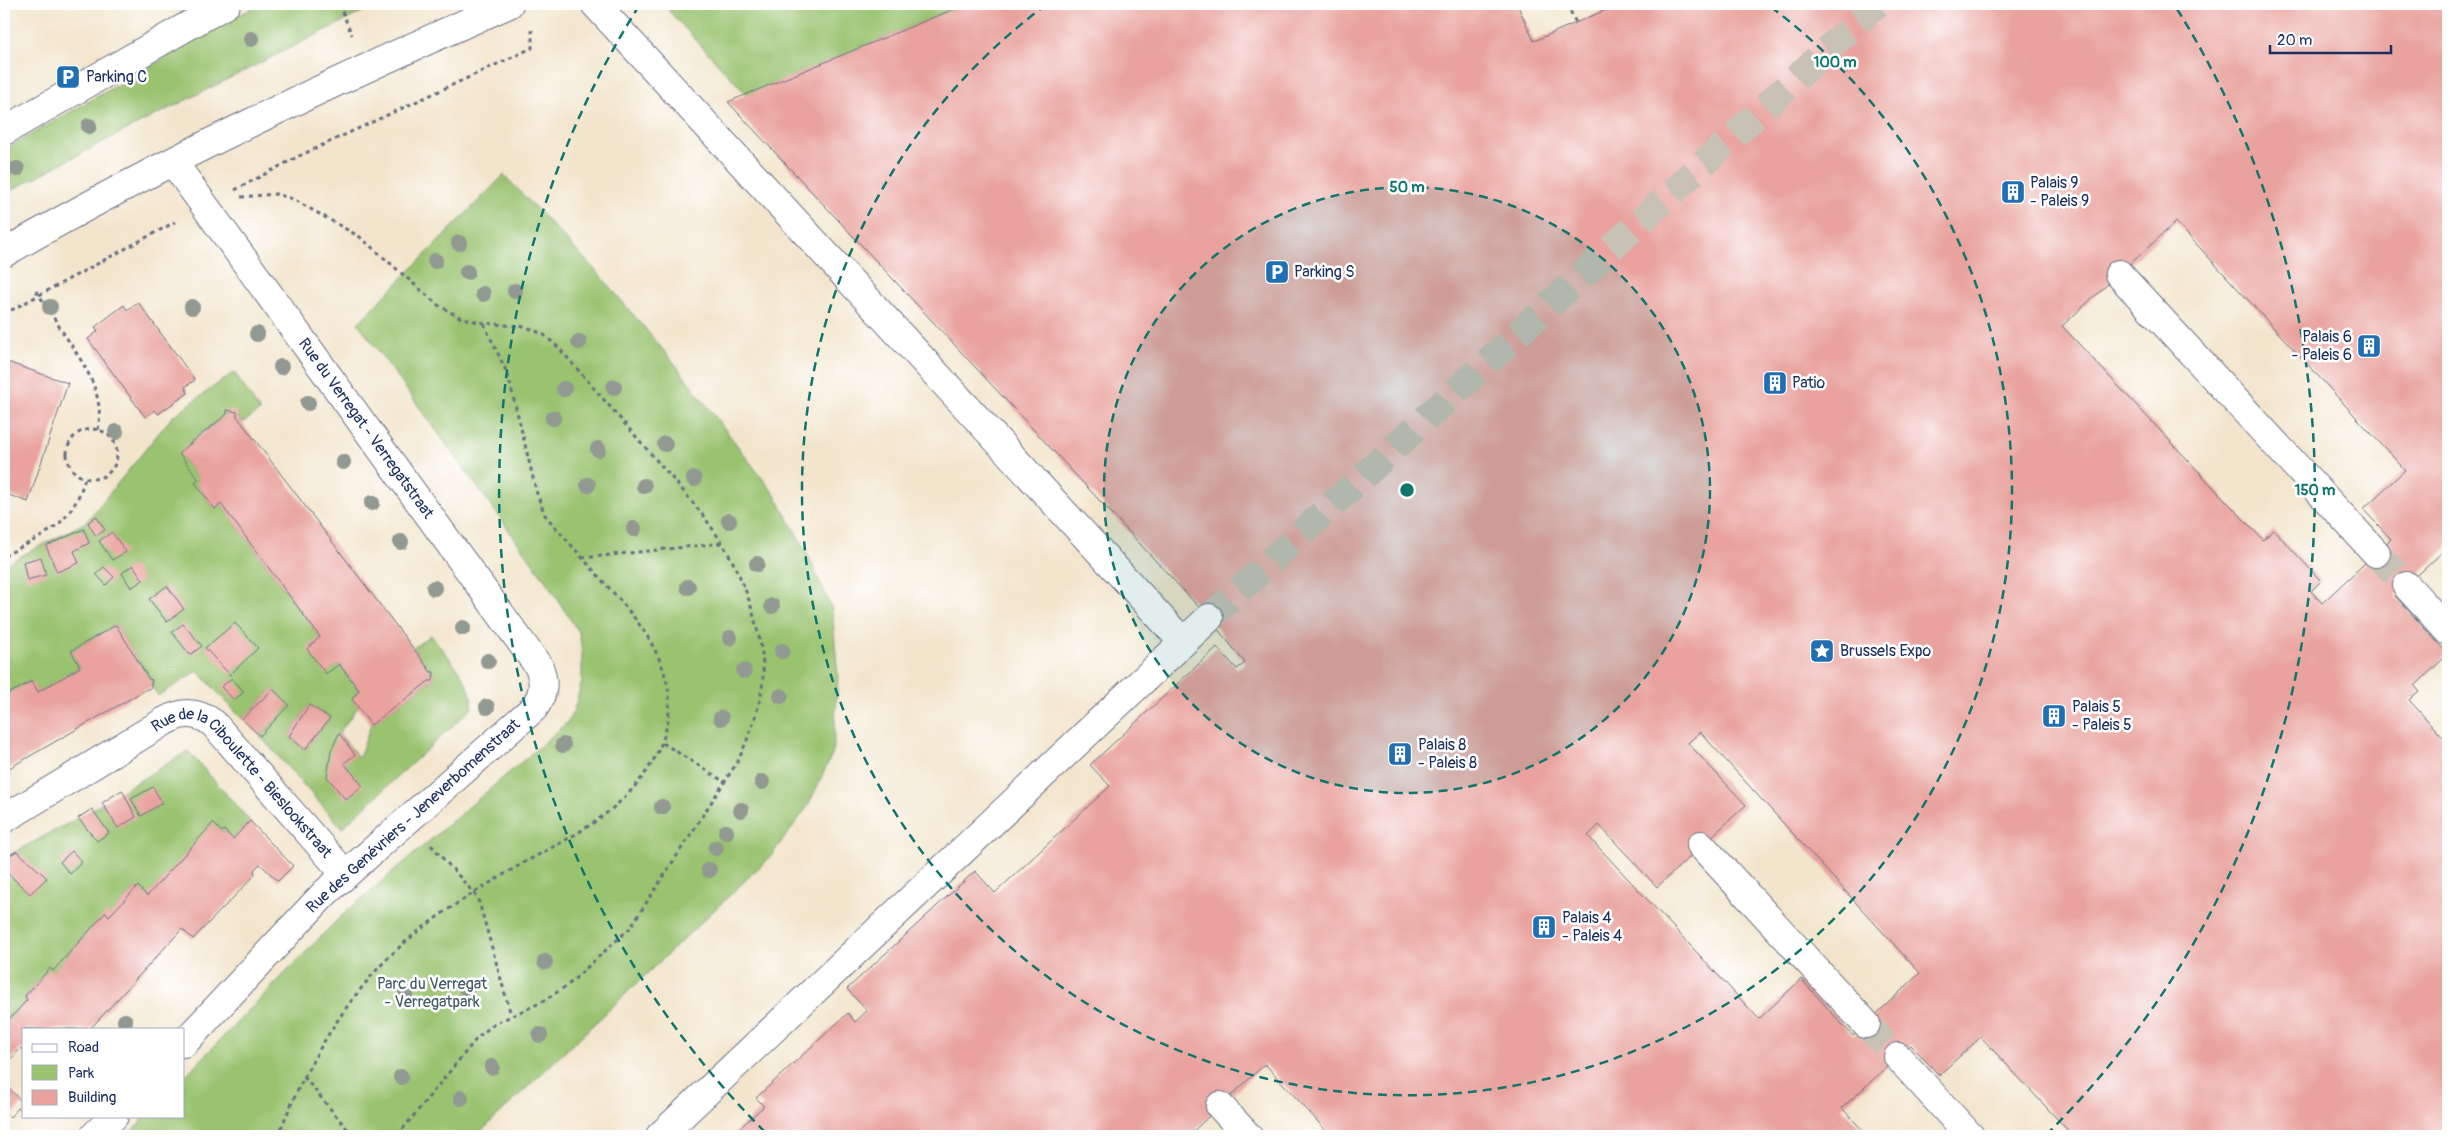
<svg xmlns="http://www.w3.org/2000/svg" width="2452" height="1140" font-family="Pangolin,sans-serif">
  <style>
    .green { fill: #9ac370; stroke: #5a7967; fill-rule: evenodd }
    .building { fill: #e9a29d; fill-rule: evenodd }
    .lines { fill: none; stroke-linecap: round; stroke-linejoin: round }
    .minor-tunnel { stroke: #c8c1b6; stroke-width: 28; stroke-dasharray: 28 14; stroke-linecap: butt }
    .minor-casing { stroke: #676f84; stroke-width: 30 }
    .major-casing { stroke: #676f84; stroke-width: 30 }
    .path { stroke: #676f84; stroke-width: 3; stroke-dasharray: 4 4; stroke-linecap: butt }
    .minor { stroke: #fff; stroke-width: 28 }
    .major { stroke: #fff; stroke-width: 28 }
    .tree { fill: #919992 }
    .ring { fill: none; stroke: #0f766e; stroke-width: 2.5; stroke-dasharray: 9 6 }
    .labels { text-anchor: middle; dominant-baseline: central; stroke-width: 5; stroke-linejoin: round; paint-order: stroke }
    .poi-label { font-size: 16px; fill: #1b2f5e; stroke: #fff; text-anchor: start }
    .street-label { font-size: 16px; fill: #1b2f5e; stroke: #fff }
    .park-label { font-size: 16px; fill: #415b63; stroke: #fff }
    .centre { fill: #0f766e; stroke: #fff; stroke-width: 2.5 }
    .ring-label { font-size: 15px; text-anchor: middle; font-weight: bold; fill: #0f766e; stroke: #fff; stroke-width: 5; stroke-linejoin: round; paint-order: stroke }
  </style>
  <rect width="100%" height="100%" fill="#fff"/>
  <filter id="ink" filterUnits="userSpaceOnUse"><feTurbulence type="fractalNoise" baseFrequency=".02" numOctaves="2"/><feDisplacementMap in="SourceGraphic" scale="10" xChannelSelector="R" yChannelSelector="G"/><feConvolveMatrix kernelMatrix="1 2 1 2 8 2 1 2 1" color-interpolation-filters="sRGB"/></filter>
  <filter id="wash" filterUnits="userSpaceOnUse"><feTurbulence type="fractalNoise" baseFrequency=".0096" numOctaves="4" result="noise"/><feDisplacementMap in="SourceGraphic" scale="20" xChannelSelector="R" yChannelSelector="G"/><feGaussianBlur stdDeviation="1.12" result="paint"/><feColorMatrix in="noise" values="0 0 0 0 0 0 0 0 0 0 0 0 0 0 0 0 0 1.4 0 .05"/><feComposite in="paint" operator="in"/></filter>
  <g filter="url(#wash)">
    <rect width="100%" height="100%" fill="#f3e5cc"/>
    <path class="green" d="M259,4H378L114,136L4,194V150Z
      M682,4H966L747,95L668,10Z
      M504,175L599,274L675,364L775,495L806,551L832,609L838,677L833,752L808,806L771,856L476,1136H127L146,1116H184V1077L339,918L567,723L574,710L582,682V651L579,633L543,577L358,323Z
      M234,372L260,411L242,423L237,416L227,414L191,441L192,443L179,453L199,480L195,483L215,509L221,504L320,637L326,673L339,664L359,690L352,699L358,707L339,733L359,758L371,725L429,681H433L434,672H431L413,648L431,635C446,656 474,681 472,708L342,828L260,736L289,706L273,689L242,719L198,671L158,696L151,685L152,680L149,679L116,625L71,651L80,667L38,692L31,681L4,695V565L86,522L172,417ZM309,705L330,718L305,750L289,736Z
      M188,751L250,821L233,839L224,830L222,832L213,824L147,896L137,887L109,916L106,913L53,971L50,968L25,996L27,1000L4,1025V858L78,818Z"/>
    <g id="blocks">
      <path class="building" d="M966,4H1517L1534,41L1619,4H2448V547L2395,596L2448,654L2415,686L2419,691L2409,700L2448,743V1136H2073L1981,1037L1939,1075L1911,1045L1842,1108L1868,1136H1331L1265,1064L1188,1136H731L764,1106L756,1098L848,1013L855,1022L867,1011L847,989L975,871L995,893L1110,786L1090,765L1217,647L1237,669L1245,663L1209,618L728,102ZM2176,222L2405,470L2363,509L2391,539L2322,603L2311,591L2321,581L2274,530L2263,540L2062,326ZM1700,732L1920,973L1853,1036L1801,979L1759,1019L1588,836L1599,825L1657,887L1746,805L1688,743Z
        M138,302L195,380L185,387L188,393L158,414L155,410L145,417L88,339L98,331L95,327L124,305L127,310Z
        M7,362L68,383L28,502L4,493V373Z
        M227,410L237,412V416L242,423L413,648L431,672H434L433,681H429L371,725L352,699L359,690L339,664L326,674L307,649L320,637L221,504L215,509L195,483L199,480L179,453L227,414Z
        M96,516L105,530L96,536L88,523Z
        M84,529L89,543L74,551L79,563L57,572L46,546Z
        M112,532L126,552L112,560L99,541Z
        M41,557L46,575L27,580L23,562Z
        M133,565L143,580L131,588L122,573Z
        M104,567L114,577L106,585L96,574Z
        M167,586L184,609L167,622L149,599Z
        M235,623L258,648L230,675L205,648Z
        M183,624L202,646L190,655L172,632Z
        M116,625L149,679L152,680L150,689H147L4,771V696L32,681L38,692L69,674L80,667L71,651Z
        M232,678L244,692L234,700L221,687Z
        M273,689L289,705L260,736L242,719Z
        M309,705L330,718L305,750L289,736Z
        M339,733L355,755L344,763L363,786L346,800L327,777L331,751Z
        M153,787L162,803L141,816L131,799Z
        M122,790L136,817L118,828L102,803Z
        M92,809L109,833L97,841L78,818Z
        M250,821L293,866L278,881L260,864L254,870L255,875L193,939L182,929L90,1029H24V1051L21,1048L4,1066V1025L27,1000L25,996L50,968L53,971L106,912L109,916L138,886L147,896L213,823L222,832L224,830L233,839Z
        M17,851L47,878L30,894L4,870V858Z
        M72,851L82,862L70,874L60,862Z
        M4,1083L23,1103L10,1117L4,1113Z"/>
    </g>
  </g>
  <g filter="url(#ink)">
    <use href="#blocks" fill-opacity="0" stroke="#676f84" stroke-width="1"/>
    <g class="lines">
      <path class="minor-tunnel" d="M2376,553L2407,586
        M1209,618L1877,4
        M1866,1024L1898,1057"/>
      <defs>
        <g id="minor">
          <path d="M595,4L1183,642"/>
          <path d="M4,131L226,4"/>
          <path id="s1" d="M173,162L539,667C545,683 544,694 534,708L325,893L184,1043"/>
          <path d="M2119,274L2376,553"/>
          <path d="M2407,586L2448,631"/>
          <path id="s2" d="M4,819L165,721C182,712 196,711 213,723L345,874"/>
          <path d="M1701,845L1866,1024"/>
          <path d="M1898,1057L1970,1136"/>
          <path d="M1220,1106L1248,1136"/>
          <path d="M94,1136L114,1116"/>
          <path d="M660,1136L1209,618"/>
        </g>
        <path id="major" d="M4,253C166,159 337,80 509,4"/>
      </defs>
      <use href="#minor" class="minor-casing"/>
      <use href="#major" class="major-casing"/>
      <path class="path" d="M339,4L352,35
        M1567,4L1576,23
        M235,190L299,156L532,48V30
        M241,197L276,194L293,199L360,237L438,305L461,318L484,323L526,327L543,334L558,347C587,380 616,414 645,447C697,507 739,549 757,629C761,644 764,662 763,678C761,707 750,734 738,761L630,928L568,985L542,1002L494,1024L477,1038L397,1136
        M36,291C47,306 56,322 66,337C85,366 105,394 98,430
        M4,314L175,222
        M67 454a25 25 0 1 1 50 0a25 25 0 1 1-50 0Z
        M4,556C45,534 72,526 85,478
        M582,558L723,543
        M663,743L723,781
        M431,845L474,893L479,902L511,1015
        M304,1077L353,1136
        M278,1136C303,1072 337,1012 384,962C421,924 468,896 513,869C542,852 573,838 600,818C642,788 679,737 667,683C657,640 629,610 600,578C582,557 563,536 545,515L537,494L508,375L484,324"/>
      <use href="#minor" class="minor"/>
      <use href="#major" class="major"/>
    </g>
    <g class="tree">
      <circle cx="251" cy="39" r="8"/>
      <circle cx="89" cy="126" r="8"/>
      <circle cx="17" cy="169" r="8"/>
      <circle cx="459" cy="243" r="8"/>
      <circle cx="435" cy="261" r="8"/>
      <circle cx="467" cy="272" r="8"/>
      <circle cx="515" cy="291" r="8"/>
      <circle cx="483" cy="294" r="8"/>
      <circle cx="50" cy="307" r="8"/>
      <circle cx="192" cy="307" r="8"/>
      <circle cx="257" cy="334" r="8"/>
      <circle cx="579" cy="342" r="8"/>
      <circle cx="281" cy="367" r="8"/>
      <circle cx="614" cy="387" r="8"/>
      <circle cx="564" cy="389" r="8"/>
      <circle cx="308" cy="403" r="8"/>
      <circle cx="553" cy="418" r="8"/>
      <circle cx="116" cy="432" r="8"/>
      <circle cx="665" cy="444" r="8"/>
      <circle cx="598" cy="449" r="8"/>
      <circle cx="343" cy="462" r="8"/>
      <circle cx="694" cy="479" r="8"/>
      <circle cx="588" cy="485" r="8"/>
      <circle cx="644" cy="486" r="8"/>
      <circle cx="372" cy="503" r="8"/>
      <circle cx="729" cy="521" r="8"/>
      <circle cx="634" cy="529" r="8"/>
      <circle cx="401" cy="542" r="8"/>
      <circle cx="757" cy="564" r="8"/>
      <circle cx="688" cy="587" r="8"/>
      <circle cx="434" cy="588" r="8"/>
      <circle cx="772" cy="606" r="8"/>
      <circle cx="463" cy="628" r="8"/>
      <circle cx="730" cy="638" r="8"/>
      <circle cx="782" cy="651" r="8"/>
      <circle cx="488" cy="661" r="8"/>
      <circle cx="744" cy="671" r="8"/>
      <circle cx="781" cy="696" r="8"/>
      <circle cx="487" cy="707" r="8"/>
      <circle cx="721" cy="718" r="8"/>
      <circle cx="563" cy="745" r="8"/>
      <circle cx="762" cy="782" r="8"/>
      <circle cx="662" cy="807" r="8"/>
      <circle cx="741" cy="810" r="8"/>
      <circle cx="726" cy="832" r="8"/>
      <circle cx="716" cy="848" r="8"/>
      <circle cx="709" cy="870" r="8"/>
      <circle cx="545" cy="962" r="8"/>
      <circle cx="466" cy="989" r="8"/>
      <circle cx="406" cy="993" r="8"/>
      <circle cx="125" cy="1021" r="8"/>
      <circle cx="540" cy="1035" r="8"/>
      <circle cx="492" cy="1067" r="8"/>
      <circle cx="401" cy="1077" r="8"/>
      <circle cx="461" cy="1098" r="8"/>
    </g>
  </g>
  <circle cx="1407" cy="490" r="303" fill="#0f766e" fill-opacity=".12"/>
  <g class="ring">
    <circle cx="1407" cy="490" r="303"/>
    <path d="M1771 7A605 605 0 1 1 1043 7"/>
    <path d="M765 1132A908 908 0 0 1 637 9M2177 9A908 908 0 0 1 2049 1132"/>
  </g>
  <defs>
    <symbol id="parking-square" viewBox="-11 -11 22 22"><rect x="-9" y="-9" width="18" height="18" rx="4" fill="#1f6fb2" stroke="#fff"/><path d="M-3.5-5.5H1a3.5 3.5 0 0 1 0 7H-1V5.5H-3.5ZM-1-3.4V-.6H.8a1.4 1.4 0 0 0 0-2.8Z" fill="#fff"/></symbol>
    <symbol id="building-square" viewBox="-11 -11 22 22"><rect x="-9" y="-9" width="18" height="18" rx="4" fill="#1f6fb2" stroke="#fff"/><path d="M-4-6H4V6H1V3H-1V6H-4ZM-2.5-4.3h1.7v1.8h-1.7ZM.8-4.3h1.7v1.8H.8ZM-2.5-1h1.7V.8h-1.7ZM.8-1h1.7V.8H.8Z" fill="#fff"/></symbol>
    <symbol id="sight-square" viewBox="-11 -11 22 22"><rect x="-9" y="-9" width="18" height="18" rx="4" fill="#1f6fb2" stroke="#fff"/><path d="M0-6L1.8-2.2L6-1.7L2.9 1.2L3.7 5.4L0 3.3L-3.7 5.4L-2.9 1.2L-6-1.7L-1.8-2.2Z" fill="#fff"/></symbol>
  </defs>
  <g fill-rule="evenodd">
    <use href="#parking-square" x="54" y="63" width="28" height="28"/>
    <use href="#building-square" x="1999" y="178" width="28" height="28"/>
    <use href="#parking-square" x="1263" y="258" width="28" height="28"/>
    <use href="#building-square" x="2355" y="332" width="28" height="28"/>
    <use href="#building-square" x="1761" y="369" width="28" height="28"/>
    <use href="#sight-square" x="1808" y="637" width="28" height="28"/>
    <use href="#building-square" x="2040" y="702" width="28" height="28"/>
    <use href="#building-square" x="1386" y="740" width="28" height="28"/>
    <use href="#building-square" x="1530" y="913" width="28" height="28"/>
  </g>
  <g class="labels">
    <g class="poi-label">
      <text x="86" y="77">Parking C</text>
      <text x="2030" y="183">Palais 9<tspan x="2030" dy="18">- Paleis 9</tspan></text>
      <text x="1294" y="272">Parking S</text>
      <text x="2352" y="337" text-anchor="end">Palais 6<tspan x="2352" dy="18">- Paleis 6</tspan></text>
      <text x="1792" y="383">Patio</text>
      <text x="1840" y="651">Brussels Expo</text>
      <text x="2072" y="707">Palais 5<tspan x="2072" dy="18">- Paleis 5</tspan></text>
      <text x="1418" y="745">Palais 8<tspan x="1418" dy="18">- Paleis 8</tspan></text>
      <text x="1562" y="918">Palais 4<tspan x="1562" dy="18">- Paleis 4</tspan></text>
    </g>
    <g class="street-label">
      <text stroke="none"><textPath href="#s1" startOffset="329">Rue du Verregat - Verregatstraat</textPath></text>
      <text stroke="none"><textPath href="#s2" startOffset="295">Rue de la Ciboulette - Bieslookstraat</textPath></text>
      <text transform="translate(413 816) rotate(-42)">Rue des Genévriers - Jeneverbomenstraat</text>
    </g>
    <g class="park-label">
      <text x="432" y="984">Parc du Verregat<tspan x="432" dy="18">- Verregatpark</tspan></text>
    </g>
  </g>
  <circle cx="1407" cy="490" r="8" class="centre"/>
  <g class="ring-label">
    <text x="1835" y="67">100 m</text>
    <text x="1407" y="192">50 m</text>
    <text x="2315" y="495">150 m</text>
  </g>
  <rect width="2452" height="1140" fill="none" stroke="#fff" stroke-width="20"/>
  <rect x="22" y="1028" width="162" height="90" fill="#ffffff" stroke="#a4acbf"/>
  <rect x="32" y="1044" width="25" height="8" fill="#ffffff" stroke="#a4acbf"/>
  <text x="68" y="1052" font-size="15" fill="#1b2f5e">Road</text>
  <rect x="32" y="1065" width="25" height="15" fill="#9ac370" stroke="#a4acbf"/>
  <text x="68" y="1078" font-size="15" fill="#1b2f5e">Park</text>
  <rect x="32" y="1090" width="25" height="15" fill="#e9a29d" stroke="#a4acbf"/>
  <text x="68" y="1102" font-size="15" fill="#1b2f5e">Building</text>
  <path d="M2270 45v8h121v-8" fill="none" stroke="#1b2f5e" stroke-width="2.5"/>
  <text x="2277" y="45" font-size="15" fill="#1b2f5e" stroke="#ffffff" stroke-width="4" paint-order="stroke">20 m</text>
</svg>
